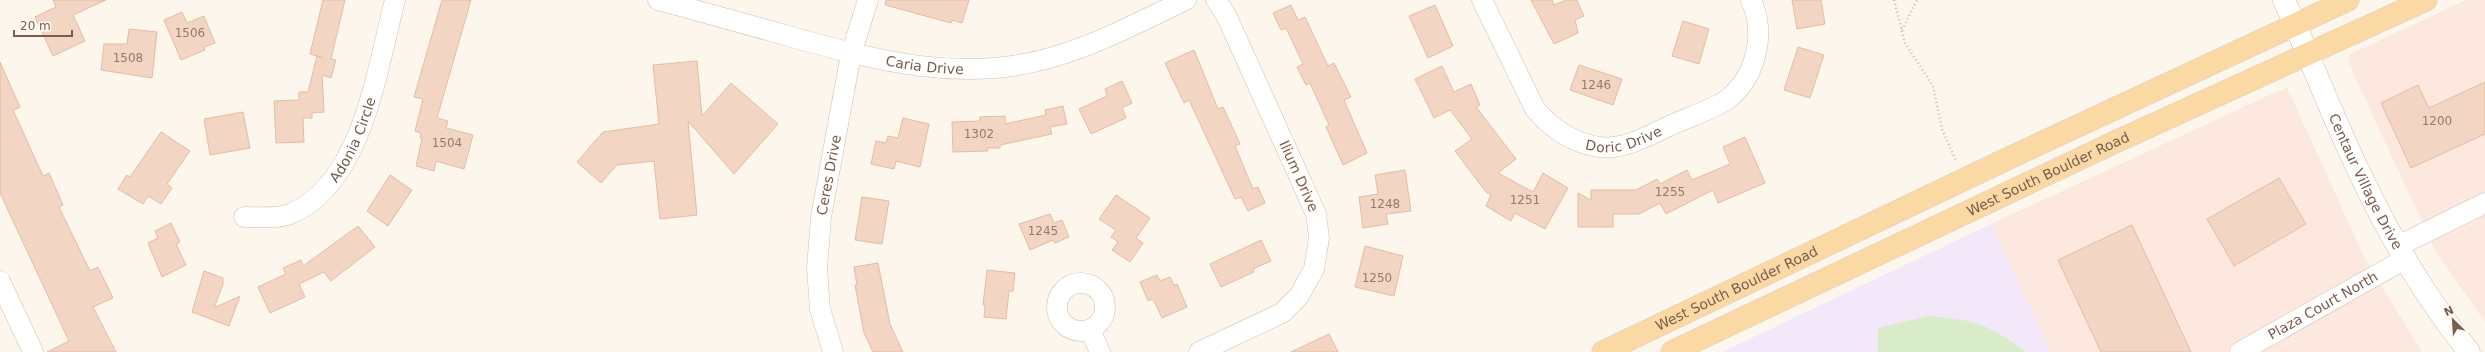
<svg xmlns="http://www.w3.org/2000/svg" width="2485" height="352" font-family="'DejaVu Sans',sans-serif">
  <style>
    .commercial { fill: #fde8e0 }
    .education { fill: #f3e8fa }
    .green { fill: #d8ecc9 }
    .building { fill: #f3d5c3; stroke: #e6bba3 }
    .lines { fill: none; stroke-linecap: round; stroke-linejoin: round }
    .minor-casing { stroke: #d1beb0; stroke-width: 21 }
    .tertiary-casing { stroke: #d1beb0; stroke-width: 23 }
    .primary-casing { stroke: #dad1cd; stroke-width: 23 }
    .path { stroke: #d9b8a5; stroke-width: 2.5; stroke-dasharray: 1 3; stroke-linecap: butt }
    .minor { stroke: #fff; stroke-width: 20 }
    .tertiary { stroke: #fff; stroke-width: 22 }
    .primary { stroke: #fbd9a5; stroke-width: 22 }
    .labels { text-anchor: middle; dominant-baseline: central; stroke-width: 3; stroke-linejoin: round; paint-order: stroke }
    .number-label { font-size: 12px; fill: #987a6a }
    .street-label { font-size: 14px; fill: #7a5c4d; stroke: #fffaf3 }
  </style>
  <rect width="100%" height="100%" fill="#fdf6ec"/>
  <path class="commercial" d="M2466,0H2485V322L2436,252L2348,62L2350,54Z
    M2287,87L2365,259L2422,352H2051L1991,224Z"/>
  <path class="education" d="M1991,224L2051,352H1722Z"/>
  <path class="green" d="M1929,316C1976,320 1987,324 2026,352H1878V328Z"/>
  <path class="building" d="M53,0H106L73,15L85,41L53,56L35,17L56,7Z
    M323,0H345L331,59L336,60L331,78L322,75L324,112L312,113V118H303L304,142L276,143L274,101L299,100V92H308L317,56L323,58L310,54Z
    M442,0H471L437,118L448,121L446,128L473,135L464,169L436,161L434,171L416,166L422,139L420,138L421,133L415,131L423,99L414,97Z
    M886,0H969L962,23L952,20L951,23L885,5Z
    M1531,0H1552L1554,5L1567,0H1577L1584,16L1575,20L1578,33L1554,44Z
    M1792,0H1821L1825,24L1797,29Z
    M1291,5L1298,20L1305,17L1328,66L1334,63L1351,97L1344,100L1367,153L1343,165L1326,127L1329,125L1310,83L1306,85L1297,67L1303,64L1286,28L1281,30L1273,13Z
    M1435,5L1453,46L1428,58L1409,16Z
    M182,12L187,23L204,16L215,43L204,47L205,50L181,60L164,20Z
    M1683,21L1709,29L1699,64L1672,56Z
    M129,29L157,32L152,78L101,70L104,44H127Z
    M1798,47L1824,55L1810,98L1784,90Z
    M1194,50L1218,109L1223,107L1240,144L1235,146L1253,189L1258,187L1265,203L1248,211L1241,197L1235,199L1189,100L1184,103L1165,63Z
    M697,61L702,116L731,83L778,124L734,174L688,121L697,215L660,219L654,161L617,165L601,183L577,162L603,132L659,124L653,65Z
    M0,62L20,107L13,110L43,176L49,173L63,205L59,207L90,271L98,267L113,298L93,307L116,352H47L69,341L0,193Z
    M1579,65L1622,79L1613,105L1570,90Z
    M1442,66L1454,92L1471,84L1480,105L1476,107L1516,159L1498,173L1533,192L1543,173L1568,188L1545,229L1515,213L1511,221L1486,206L1491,195L1486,192L1455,151L1472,139L1450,110L1434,118L1415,79Z
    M1122,81L1132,103L1122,108L1126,118L1091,134L1079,109L1107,96L1105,89Z
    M2485,82V134L2411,168L2381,103L2418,85L2429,108Z
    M1063,106L1067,124L1050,127L1052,134L1000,145V148H987L988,151L953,152L952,122L980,121V117L1005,116V124L1046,115L1045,110Z
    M243,112L250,148L210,155L204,119Z
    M903,118L929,124L920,167L896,161L894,169L871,164L876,141L886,143L888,136L898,138Z
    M161,132L190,151L167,184L172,188L161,204L148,196L143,204L118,189L127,175L130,177Z
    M1745,137L1765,183L1718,203L1713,190L1666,214L1660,203L1639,214H1613V227H1578V193L1591,200V190H1636L1657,179L1660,184L1687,170L1692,180L1730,164L1723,147Z
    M1405,170L1411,211L1386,214L1388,224L1363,228L1359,197L1378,194L1375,175Z
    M390,175L412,190L388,226L367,211Z
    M2279,178L2306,224L2234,266L2207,219Z
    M1116,195L1150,218L1136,238L1143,243L1130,262L1112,250L1118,242L1111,237L1116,230L1099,219Z
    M862,197L889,201L882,244L855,240Z
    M1050,214L1054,223L1062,220L1069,237L1055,243L1053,240L1030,250L1019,224Z
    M171,223L180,242L176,244L186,265L162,277L148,243L158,238L155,231Z
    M2132,225L2191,352H2101L2058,260Z
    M358,226L375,247L331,281L324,272L299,284L305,297L270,313L258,287L286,274L283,268L301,260L303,266Z
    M1261,240L1271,261L1253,269L1254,272L1221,287L1210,264Z
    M1365,246L1403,256L1394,296L1355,287Z
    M878,263L890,324L903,352H873L864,333L855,285H857L854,267Z
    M987,270L1015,273L1013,291H1009L1006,319L984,317L985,305H983Z
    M204,271L223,278V284L214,308L240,296L229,326L192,312Z
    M1157,275L1160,281L1170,277L1174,285L1177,284L1187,307L1162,318L1153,299L1148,301L1140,282Z
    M1329,334L1338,352H1291Z"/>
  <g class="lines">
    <defs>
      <g id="minor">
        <path id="s1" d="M658,0C703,12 748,25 792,37C878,61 964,84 1053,57C1099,44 1143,20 1186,0"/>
        <path id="s2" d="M1482,0L1535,109C1552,129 1572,143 1599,147C1623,150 1646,137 1667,127C1683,119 1715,109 1728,99C1757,75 1766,33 1751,0"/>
        <path id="s3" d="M244,217C258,217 278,219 290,214C363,184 377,68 395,0"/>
        <path d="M2398,246L2485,203"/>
        <path d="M0,281L33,352"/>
        <circle cx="1081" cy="307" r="24"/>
        <path d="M1090,330L1100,352"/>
        <path id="s4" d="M833,352L820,309L817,268L821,217L851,54L868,0"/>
        <path d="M1199,352L1282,313L1299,296L1314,269L1319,238L1316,214L1226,15L1216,0"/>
        <path id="s5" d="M2240,352L2405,259"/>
      </g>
      <g id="tertiary">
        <path id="s6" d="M2284,0C2311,59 2334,121 2363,180C2392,241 2427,299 2469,352"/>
      </g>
      <g id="primary">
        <path id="s7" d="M1603,352L2009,158L2348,0"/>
        <path id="s8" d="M1672,352L2113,143L2426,0"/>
      </g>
    </defs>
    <use href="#minor" class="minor-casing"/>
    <use href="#tertiary" class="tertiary-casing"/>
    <use href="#primary" class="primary-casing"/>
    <path class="path" d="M1894,0L1905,43L1933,86L1942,129L1956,161
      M1902,30L1917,0"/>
    <use href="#minor" class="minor"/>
    <use href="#tertiary" class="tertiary"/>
    <use href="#primary" class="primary"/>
  </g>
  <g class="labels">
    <g class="number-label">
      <text x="190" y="33">1506</text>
      <text x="128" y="58">1508</text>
      <text x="1596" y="85">1246</text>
      <text x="2437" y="121">1200</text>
      <text x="979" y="134">1302</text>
      <text x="447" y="143">1504</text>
      <text x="1670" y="192">1255</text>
      <text x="1525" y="200">1251</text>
      <text x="1385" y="204">1248</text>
      <text x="1043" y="231">1245</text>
      <text x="1377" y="278">1250</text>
    </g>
    <g class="street-label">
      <text stroke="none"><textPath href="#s1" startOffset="275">Caria Drive</textPath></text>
      <text stroke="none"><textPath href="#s2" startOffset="223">Doric Drive</textPath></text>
      <text stroke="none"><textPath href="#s3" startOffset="147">Adonia Circle</textPath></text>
      <text stroke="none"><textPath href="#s8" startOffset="416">West South Boulder Road</textPath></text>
      <text stroke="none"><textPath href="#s4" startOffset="180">Ceres Drive</textPath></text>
      <text transform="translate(1299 176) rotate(66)">Ilium Drive</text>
      <text stroke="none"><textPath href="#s6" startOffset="199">Centaur Village Drive</textPath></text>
      <text stroke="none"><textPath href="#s7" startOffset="148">West South Boulder Road</textPath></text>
      <text stroke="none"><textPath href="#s5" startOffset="95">Plaza Court North</textPath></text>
    </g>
  </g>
  <g transform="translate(2453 320) rotate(335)" stroke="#fffaf3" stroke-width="3" paint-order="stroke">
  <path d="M0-3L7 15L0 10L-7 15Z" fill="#7a5c4d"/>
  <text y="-6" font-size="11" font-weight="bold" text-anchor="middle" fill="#7a5c4d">N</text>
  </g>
  <path d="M14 30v6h58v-6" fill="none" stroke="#7a5c4d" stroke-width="2"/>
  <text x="20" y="30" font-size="12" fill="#7a5c4d" stroke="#fffaf3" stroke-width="3" paint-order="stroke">20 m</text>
</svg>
